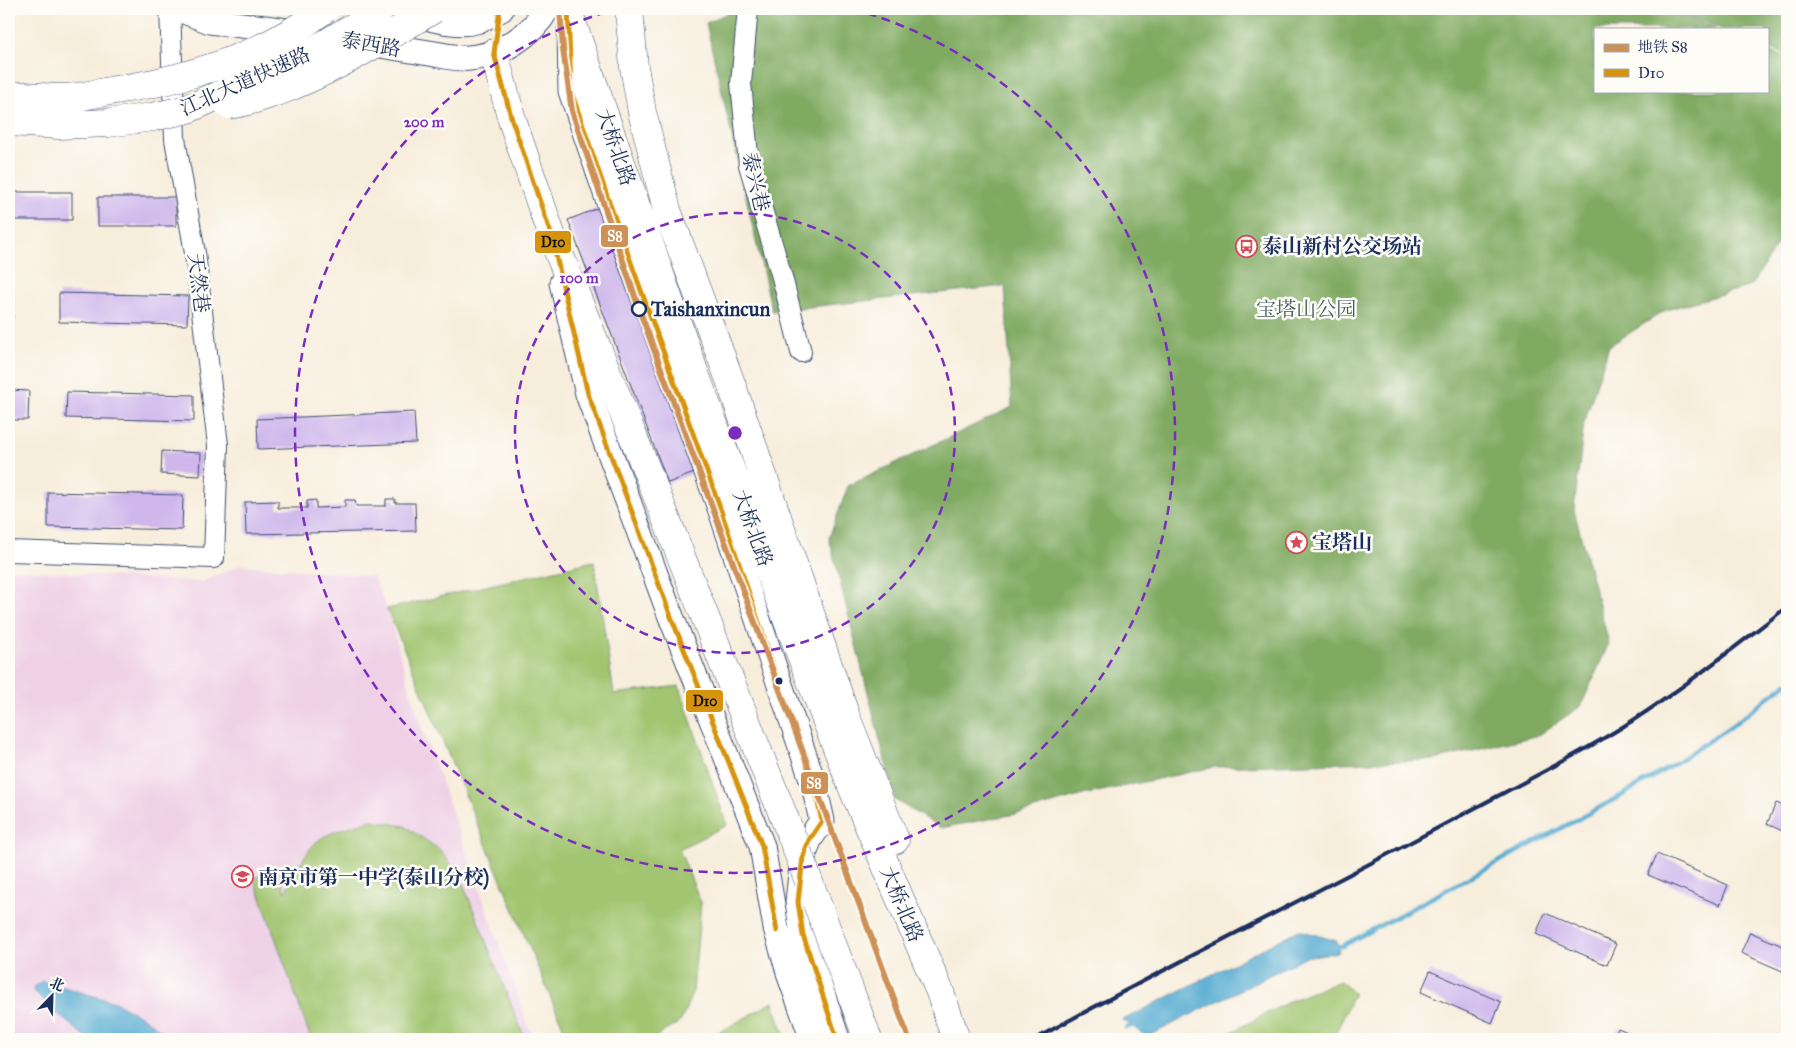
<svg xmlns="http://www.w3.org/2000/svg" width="1796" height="1048" font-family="'IM FELL Great Primer','Noto Serif SC',serif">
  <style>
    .built { fill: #efd0e6 }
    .green { fill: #a1c56f; stroke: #5e7a66 }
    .forest { fill: #80aa62; stroke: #4e6c60 }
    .water { fill: #55abd1; stroke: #386d98 }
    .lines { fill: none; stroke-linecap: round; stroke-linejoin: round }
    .stream { stroke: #55abd1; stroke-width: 4.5 }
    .building { fill: #cfb7ec }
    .minor-casing { stroke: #3c4c71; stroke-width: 22 }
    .major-casing { stroke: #3c4c71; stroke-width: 27 }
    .highway-casing { stroke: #3c4c71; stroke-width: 29 }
    .minor { stroke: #fff; stroke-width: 20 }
    .major { stroke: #fff; stroke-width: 25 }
    .highway { stroke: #fff; stroke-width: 28 }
    .rail { stroke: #1b2f5e; stroke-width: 4 }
    .highway-bridge-casing { stroke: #3c4c71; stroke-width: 29; stroke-linecap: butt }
    .highway-bridge { stroke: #fff; stroke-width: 28 }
    .bus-1-casing { stroke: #fdfcf7; stroke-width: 9 }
    .bus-1 { stroke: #d6940e; stroke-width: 5 }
    .metro-1-casing { stroke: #fdfcf7; stroke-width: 10 }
    .metro-1 { stroke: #cd9055; stroke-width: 6 }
    .ring { fill: none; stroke: #7b2cbf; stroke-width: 2.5; stroke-dasharray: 9 6 }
    .stop-dot { fill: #fdfcf7; stroke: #1b2f5e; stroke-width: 2.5 }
    .bus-dot { fill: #1b2f5e; stroke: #fdfcf7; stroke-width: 2 }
    .labels { text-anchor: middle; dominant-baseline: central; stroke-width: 5; stroke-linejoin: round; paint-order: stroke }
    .street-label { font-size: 20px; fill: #1b2f5e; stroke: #fdfcf7 }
    .poi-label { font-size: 20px; font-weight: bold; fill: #1b2f5e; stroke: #fdfcf7; text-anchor: start }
    .stop-label { font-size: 20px; font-weight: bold; fill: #1b2f5e; stroke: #fdfcf7; text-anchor: start }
    .park-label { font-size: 20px; fill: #435c63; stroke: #fdfcf7 }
    .centre { fill: #7b2cbf; stroke: #fdfcf7; stroke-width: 2.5 }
    .ring-label { font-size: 15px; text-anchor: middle; font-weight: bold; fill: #7b2cbf; stroke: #fdfcf7; stroke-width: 5; stroke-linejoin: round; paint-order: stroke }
    .line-badge { stroke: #fdfcf7; stroke-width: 2 }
    .badge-label { font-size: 14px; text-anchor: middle; font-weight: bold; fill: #fff }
    .pale-badge-label { font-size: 14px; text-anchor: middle; font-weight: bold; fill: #111 }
  </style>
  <rect width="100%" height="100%" fill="#fdfcf7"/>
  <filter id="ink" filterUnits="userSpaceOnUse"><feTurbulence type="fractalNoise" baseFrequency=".02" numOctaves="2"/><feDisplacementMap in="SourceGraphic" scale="10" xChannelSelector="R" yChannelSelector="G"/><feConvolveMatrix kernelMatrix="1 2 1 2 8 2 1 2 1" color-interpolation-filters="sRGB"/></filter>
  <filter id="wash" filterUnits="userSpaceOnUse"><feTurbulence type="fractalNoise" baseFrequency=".0096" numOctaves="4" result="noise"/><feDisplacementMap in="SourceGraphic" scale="20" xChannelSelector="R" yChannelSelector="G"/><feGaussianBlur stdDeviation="1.12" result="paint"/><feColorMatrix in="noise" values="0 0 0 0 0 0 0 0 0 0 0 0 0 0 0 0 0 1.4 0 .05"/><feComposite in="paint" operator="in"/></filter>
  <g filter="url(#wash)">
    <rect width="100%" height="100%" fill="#f7eddb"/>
    <path class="built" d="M240,565L373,576L387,609L417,714L533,1039H9V569L202,582Z"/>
    <path class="green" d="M594,561L614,694L679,686L727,825L679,849L701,903L693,991L681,1021L652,1039H568L387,609Z
      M372,820L405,826L440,850L460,876L525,1039H311L254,878L278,870L285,892C293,877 306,849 320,839C334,830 355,825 372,820Z
      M1340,981L1354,993L1333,1039H1218L1292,1000Z
      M773,1002L786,1039H707Z"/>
    <path class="forest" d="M736,9H1667L1716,29H1595V91H1767V50L1787,58V229L1751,286L1666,310L1609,346L1584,423L1574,510L1609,643L1581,706L1539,735L1435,760L1214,767L1083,795L1021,813L941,828L895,800L829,538L848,486L1012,407L1005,286L772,311L706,23Z
      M1670,9H1787V55L1767,47V29H1721Z"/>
    <path class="water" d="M1299,930L1337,941L1339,952L1305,957L1147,1037L1123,1020Z
      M42,981L115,1002L144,1018L172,1039H88L54,1011L32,989Z"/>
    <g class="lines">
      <path class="stream" d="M1332,946H1342L1619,797L1668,768L1734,724L1787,683
        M1126,1028L1136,1024"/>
    </g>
    <g id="blocks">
      <path class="building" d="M9,192H72V220H9Z
        M98,197H176V226H98Z
        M611,203L712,466L668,483L568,220Z
        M9,292H14L13,319H9Z
        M59,293L188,296L187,325L59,322Z
        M9,390L29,391L28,420H9Z
        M67,392L194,395V421L66,418Z
        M414,412L416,443L258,449L257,419Z
        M162,451L201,453L200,476L161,474Z
        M9,491H12V514H9Z
        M48,492L183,495L182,530L48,527Z
        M386,499H395V503H415L416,531L246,534L245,502L278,501V508H307V501L316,500V508L345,507V500H355L356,506H386Z
        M1776,803L1787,807V833L1767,824Z
        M1657,854L1728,885L1720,905L1648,875Z
        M1545,913L1616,944L1607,965L1536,934Z
        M1750,932L1787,948V973L1741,953Z
        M1430,971L1501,1002L1492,1023L1421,992Z
        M1618,1028L1644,1039H1614Z"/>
    </g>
  </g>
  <g filter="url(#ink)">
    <use href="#blocks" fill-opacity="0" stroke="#3c4c71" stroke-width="1"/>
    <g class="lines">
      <defs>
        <path id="minor" d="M748,9L741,83L749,165L782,277L801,352
          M9,551L214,558L218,445L195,253L175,139L170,9"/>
        <path id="major" d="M179,9L210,21L303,33
          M409,13C428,17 457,27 476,21C484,19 493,13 501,9
          M570,25L571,91L609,202L720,508L814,785L822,821L809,840L803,857L798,902L803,935L837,1039
          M362,42C386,46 411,50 435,54C446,56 458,59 469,58C500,56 532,35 547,9
          M562,283L588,394L670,614L762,846L776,928L791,979L813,1039"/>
        <path id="highway" d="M629,9L634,67L642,112L667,210L731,383L846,717L895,840
          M394,10L396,9
          M569,14L695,374L787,619L853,789L940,992L956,1039
          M494,53L512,120L551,234L658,498"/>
      </defs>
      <use href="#minor" class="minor-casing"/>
      <use href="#major" class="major-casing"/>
      <use href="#highway" class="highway-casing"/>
      <use href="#minor" class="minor"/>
      <use href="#major" class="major"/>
      <use href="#highway" class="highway"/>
      <path class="rail" d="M1035,1039C1175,962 1319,892 1460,816C1518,785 1577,756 1632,721C1686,686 1736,646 1787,607"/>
      <defs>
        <path id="highway-bridge" d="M9,95C28,96 47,98 66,98C82,97 99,93 115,90C190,79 264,56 325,9
          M229,105C246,103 261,97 277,92C334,71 383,39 434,9
          M9,122L59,125L108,123L153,117L188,109L298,60L370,17L380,9
          M658,498L797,850L868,1039"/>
      </defs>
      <use href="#highway-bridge" class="highway-bridge-casing"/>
      <use href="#highway-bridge" class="highway-bridge"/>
      <defs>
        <path id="bus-1" d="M500,9L494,53L512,120L551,234L588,394L670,614L762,846L777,931
          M568,9L571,91L609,202L720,508L814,785L822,821L809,840L803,857L798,902L803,935L837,1039"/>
      </defs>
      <use href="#bus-1" class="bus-1-casing"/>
      <use href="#bus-1" class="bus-1"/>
      <defs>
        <path id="metro-1" d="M560,9L563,49L572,111L642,317L909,1039"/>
      </defs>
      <use href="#metro-1" class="metro-1-casing"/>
      <use href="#metro-1" class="metro-1"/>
    </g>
  </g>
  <g class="ring">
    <circle cx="735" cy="433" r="220"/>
    <path d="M853 9A440 440 0 1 1 617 9"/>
  </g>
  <defs>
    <symbol id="bus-ring" viewBox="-11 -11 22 22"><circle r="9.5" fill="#fdfcf7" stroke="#d1495b" stroke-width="1.5"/><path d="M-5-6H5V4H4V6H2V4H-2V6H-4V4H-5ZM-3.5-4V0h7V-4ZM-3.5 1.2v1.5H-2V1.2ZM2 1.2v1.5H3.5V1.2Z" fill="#d1495b"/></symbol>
    <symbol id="sight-ring" viewBox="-11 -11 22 22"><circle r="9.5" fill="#fdfcf7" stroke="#d1495b" stroke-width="1.5"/><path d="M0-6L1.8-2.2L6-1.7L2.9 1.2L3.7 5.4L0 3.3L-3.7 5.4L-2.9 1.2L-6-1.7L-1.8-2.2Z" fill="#d1495b"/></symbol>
    <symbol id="school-ring" viewBox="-11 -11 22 22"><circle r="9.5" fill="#fdfcf7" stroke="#d1495b" stroke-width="1.5"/><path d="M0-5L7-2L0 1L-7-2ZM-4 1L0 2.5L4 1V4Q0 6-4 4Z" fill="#d1495b"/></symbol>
  </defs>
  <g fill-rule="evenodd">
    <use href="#bus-ring" x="1234" y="234" width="25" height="25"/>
    <use href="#sight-ring" x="1284" y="530" width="25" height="25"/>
    <use href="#school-ring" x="230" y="864" width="25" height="25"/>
  </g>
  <circle class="stop-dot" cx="639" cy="309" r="7"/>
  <circle class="bus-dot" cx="779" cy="681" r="4.5"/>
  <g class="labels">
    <g class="street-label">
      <text transform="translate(371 44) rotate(10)">泰西路</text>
      <text transform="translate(245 81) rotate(-24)">江北大道快速路</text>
      <text transform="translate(616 147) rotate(71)">大桥北路</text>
      <text transform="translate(756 182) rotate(77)">泰兴巷</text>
      <text transform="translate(199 283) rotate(83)">天然巷</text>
      <text transform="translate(753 528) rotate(70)">大桥北路</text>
      <text transform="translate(902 904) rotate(67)">大桥北路</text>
    </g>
    <g class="poi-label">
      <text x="1262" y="246">泰山新村公交场站</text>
      <text x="1312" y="542">宝塔山</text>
      <text x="258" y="877">南京市第一中学(泰山分校)</text>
    </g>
    <g class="stop-label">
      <text x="651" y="309">Taishanxincun</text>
    </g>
    <g class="park-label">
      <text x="1306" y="309">宝塔山公园</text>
    </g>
  </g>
  <circle cx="735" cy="433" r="8" class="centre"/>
  <g class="ring-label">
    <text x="424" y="127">200 m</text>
    <text x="579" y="283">100 m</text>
  </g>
  <g class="line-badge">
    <rect x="600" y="224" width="29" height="24" rx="5" fill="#cd9055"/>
    <rect x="534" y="230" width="38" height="24" rx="5" fill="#d6940e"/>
    <rect x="685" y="689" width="39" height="24" rx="5" fill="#d6940e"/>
    <rect x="800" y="771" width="29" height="24" rx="5" fill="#cd9055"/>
  </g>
  <g class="badge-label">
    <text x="615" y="241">S8</text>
    <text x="814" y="788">S8</text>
  </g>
  <g class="pale-badge-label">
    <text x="553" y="247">D10</text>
    <text x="705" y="706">D10</text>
  </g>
  <rect width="1796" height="1048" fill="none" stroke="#fdfcf7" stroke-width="30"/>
  <rect x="1594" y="28" width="175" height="65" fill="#fdfcf7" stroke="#a3aaba"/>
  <rect x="1604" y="44" width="25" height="8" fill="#cd9055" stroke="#a3aaba"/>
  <text x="1638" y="52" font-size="15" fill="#1b2f5e">地铁 S8</text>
  <rect x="1604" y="69" width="25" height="8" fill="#d6940e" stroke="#a3aaba"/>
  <text x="1638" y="78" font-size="15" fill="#1b2f5e">D10</text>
  <g transform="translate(52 996) rotate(23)" stroke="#fdfcf7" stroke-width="4" paint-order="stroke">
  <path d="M0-4L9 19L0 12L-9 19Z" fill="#1b2f5e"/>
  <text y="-8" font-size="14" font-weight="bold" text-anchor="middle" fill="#1b2f5e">北</text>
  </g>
</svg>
